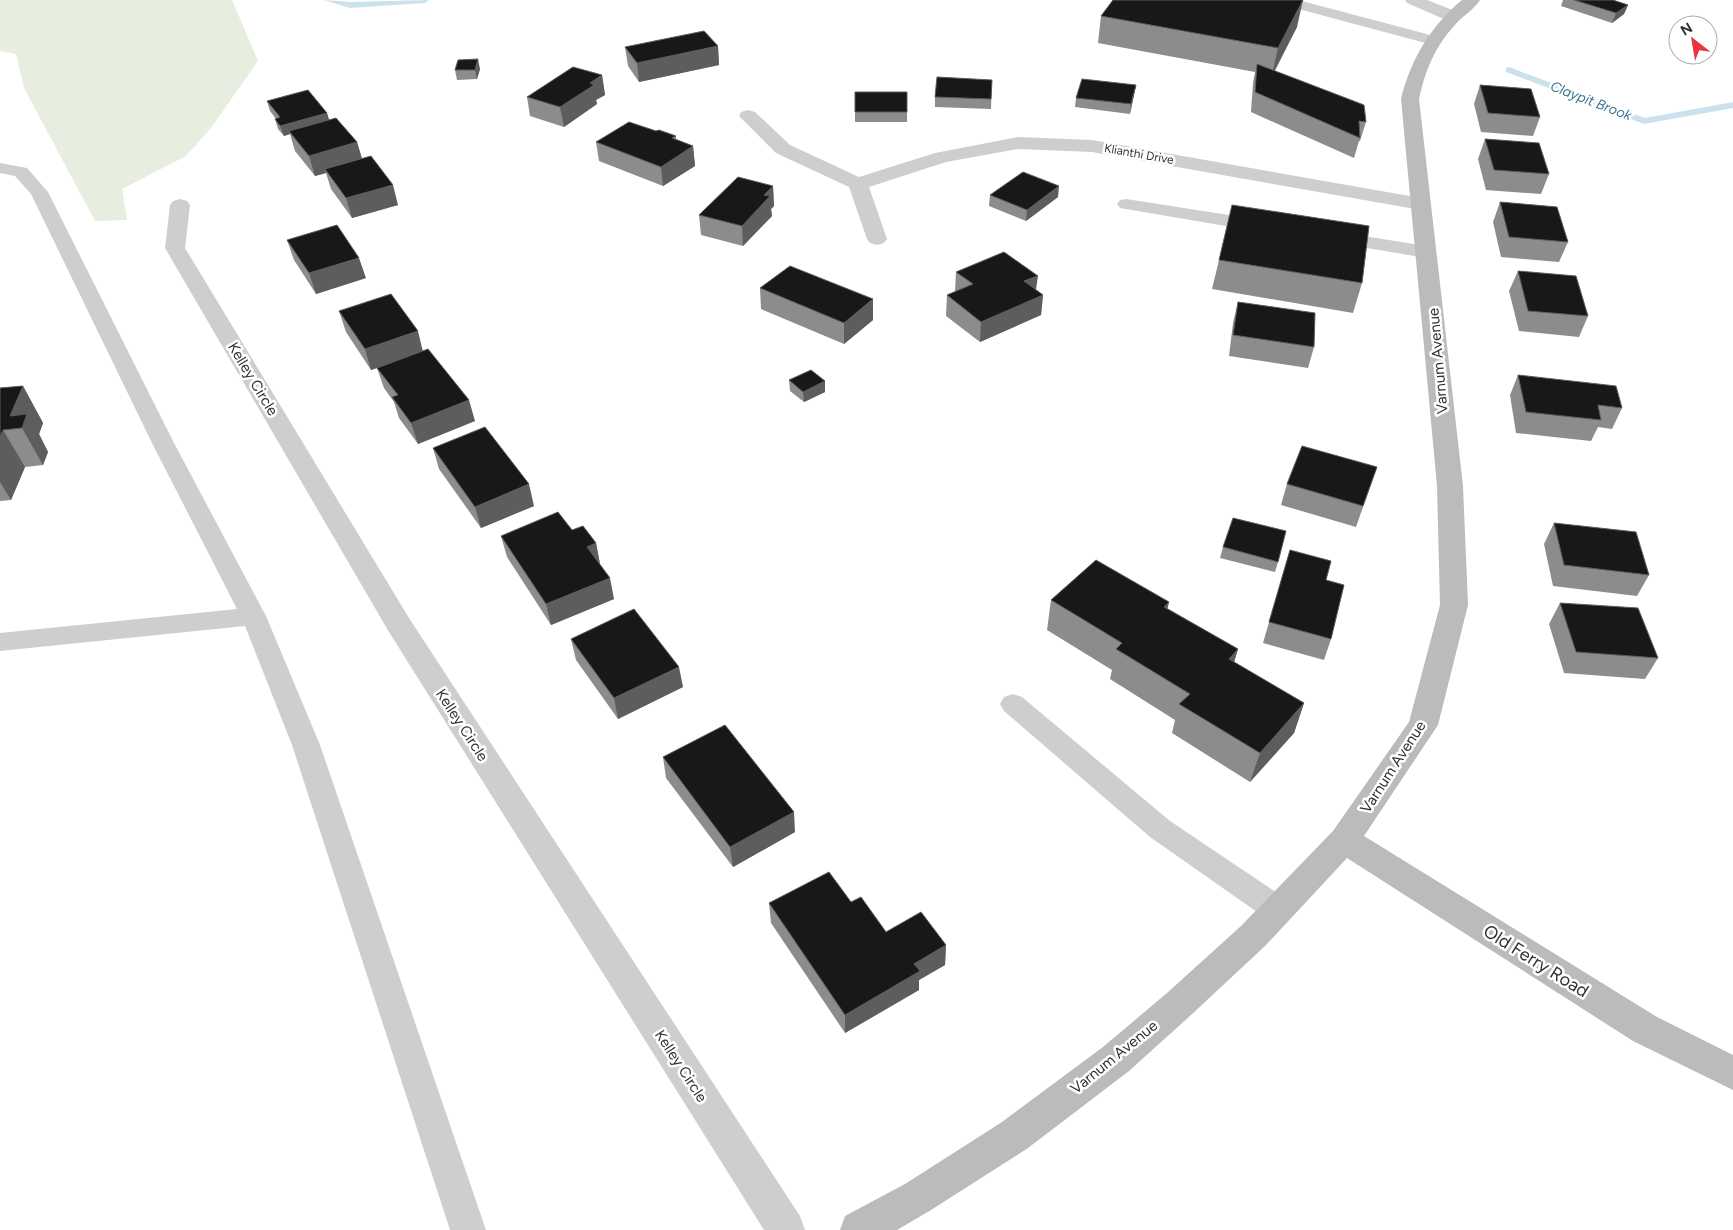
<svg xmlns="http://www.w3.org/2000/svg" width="1733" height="1230" font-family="Figtree,sans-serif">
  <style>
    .green { fill: #e7eee0 }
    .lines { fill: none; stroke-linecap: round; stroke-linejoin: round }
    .stream { fill: #cce1ee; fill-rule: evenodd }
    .lane { fill: #cecece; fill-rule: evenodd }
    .street { fill: #cecece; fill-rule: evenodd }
    .secondary { fill: #bbb; fill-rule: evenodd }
    .wall { fill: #8c8c8c }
    .shaded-wall { fill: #5d5d5d }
    .building { fill: #181818; stroke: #5d5d5d }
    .labels { text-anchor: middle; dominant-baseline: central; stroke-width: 5; stroke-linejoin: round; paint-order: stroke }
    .far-street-label { font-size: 12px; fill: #313131; stroke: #fff }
    .far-water-label { font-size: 14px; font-style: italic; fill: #3c7496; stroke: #fff }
    .street-label { font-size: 15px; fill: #313131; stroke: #fff }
    .near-street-label { font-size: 18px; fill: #313131; stroke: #fff }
  </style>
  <rect width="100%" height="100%" fill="#fff"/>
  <path class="green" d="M0,0H232L258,61L211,128L186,156L122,189L127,220L95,221L24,88L16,54L0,51Z"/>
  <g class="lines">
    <path class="stream" d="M324,0L350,2L429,0L425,3L350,8Z
      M1509,67L1645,118L1733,102V108L1644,124L1506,72V68Z"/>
    <path class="lane" d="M1274,0H1298L1438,37L1441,40L1438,43L1433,45L1276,3Z
      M0,163L27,168L48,192L174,443L266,616L320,745L486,1230H450L292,745L245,626L0,651V633L237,609L152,443L31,194L15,176L0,173Z
      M1126,199L1261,220L1268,222L1270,226L1268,230L1261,232L1120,208L1117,204L1120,200Z
      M1333,231L1426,246L1433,248L1435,252L1433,256L1426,258L1326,241L1324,237L1326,233Z
      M1013,694L1022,697L1170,821L1289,901L1293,910L1289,919L1278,923L1267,919L1150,837L1004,711L1000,704L1004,697Z"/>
    <path class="street" d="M1405,0H1427L1458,12L1460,16L1458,20H1446L1407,3Z
      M748,110L755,112L790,145L859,177L935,153L1018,137L1092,140L1421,198L1428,200L1431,204L1428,208L1421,210L1092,152L1018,149L946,162L869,187L887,239L884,243L877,245L870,243L867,239L849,187L776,153L739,116L741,112Z
      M180,199L187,201L190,205L185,248L409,618L800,1216L805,1230H764L389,632L165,248L170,205L173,201Z"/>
    <path class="secondary" d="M1462,0H1480C1474,10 1462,16 1455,25C1435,46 1425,71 1419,99L1463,486L1468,605L1438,725L1364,836L1657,1017L1733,1055V1090L1633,1041L1347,858L1265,946L1191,1015L1129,1071L1028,1148L931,1210L897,1230H840L845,1216L905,1184L1002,1122L1103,1047L1167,993L1241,926L1333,831L1409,722L1440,605L1437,486L1401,99C1411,59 1430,27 1462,0Z"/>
  </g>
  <path class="wall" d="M1563,0H1613L1628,5L1624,14L1612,23L1561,6Z
    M1101,16L1297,27L1275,71L1366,122L1360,141H1359L1354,158L1251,112L1253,83L1255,72L1098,43Z
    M718,46L719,65L639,82L628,66L625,47Z
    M480,69L477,79L457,80L455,70Z
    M602,75L605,95L596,100L597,104L564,127L530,116L527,97Z
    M992,80L991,109L935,107V97Z
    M1136,85L1130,114L1075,107L1076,98Z
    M1480,85L1540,117L1533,136L1481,132L1474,104Z
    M855,92L907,112V122H855Z
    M267,101L327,113L329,120L357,142L362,159L398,205L352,218L331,189L326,173L315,176L295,151L290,134L284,136L278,129L275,119H276L270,111Z
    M656,131L676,136V139L693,146L695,166L663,186L599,161L596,142Z
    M1485,139L1549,174L1541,194L1486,190L1478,159Z
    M773,186L774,206L771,209L772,216L743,246L701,235L699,215Z
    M990,195L1058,197L1026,221L989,206Z
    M1500,202L1568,242L1559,262L1501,257L1493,222Z
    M287,240L366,278L316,294L294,260Z
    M1219,260L1362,283L1353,313L1212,289Z
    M1518,271L1588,316L1579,337L1519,331L1509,291Z
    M956,272L1036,290L1043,295L1041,315L980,342L946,316L947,295L955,292Z
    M760,288L873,320L844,344L761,309Z
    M1238,302L1314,347L1308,368L1229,356L1233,323Z
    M339,311L423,351L475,421L418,444L399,418L394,402L384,388L377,368L371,370L346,332Z
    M1518,375L1622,408L1612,429L1598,427L1591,441L1516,433L1510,395Z
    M789,380L825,381V392L804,402L790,391Z
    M23,386L43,423L39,434L48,452L43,465L25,467L11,500L0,501V388Z
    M433,448L534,506L481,528L439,469Z
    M1377,467L1356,527L1281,505L1287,484Z
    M1554,523L1649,575L1637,596L1553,586L1544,544Z
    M572,530L596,543L600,564L614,599L551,625L507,557L501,536Z
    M1223,547L1278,562L1275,572L1220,558Z
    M1290,550L1331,639L1324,660L1263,643Z
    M1051,600L1169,602L1167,608L1238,649L1234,662L1304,703L1294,733L1250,782L1172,733L1175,720L1110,679L1112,670L1047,630Z
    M1560,603L1658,658L1645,679L1564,673L1549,624Z
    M571,639L683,687L618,719L576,660Z
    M663,757L795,832L733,867L666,778Z
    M851,902L886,932L946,945L945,965L919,980V990L845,1033L771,923L769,903Z"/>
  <path class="shaded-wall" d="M1303,0L1297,27L1272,75L1278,48Z
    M1628,5L1624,14L1612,23L1616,13Z
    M718,46L719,65L639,82L637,63Z
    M478,59L480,69L477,79L475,70Z
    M602,75L605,95L596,100L597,104L564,127L560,107L590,83Z
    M1136,85L1134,95L1130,114L1131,104Z
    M327,113L330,123L289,131L290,134L284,136L280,126Z
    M357,142L363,162L325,169L326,173L315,176L309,156Z
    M693,146L695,166L663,186L661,167Z
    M393,185L398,205L352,218L346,198Z
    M773,186L774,206L771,209L772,216L743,246L742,226L764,195Z
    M1059,186L1058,197L1026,221L1027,210Z
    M359,258L366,278L316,294L309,273Z
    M1038,276L1035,296L1024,281Z
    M1043,295L1041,315L980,342L981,322Z
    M873,299V320L844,344V323Z
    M418,331L423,352L371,370L365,349Z
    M825,381V392L804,402L803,392Z
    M23,386L43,423L39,434L48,452L43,465L22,428L10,416Z
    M469,400L475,421L418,444L411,423Z
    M3,430L25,467L11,500L0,482V437Z
    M529,484L534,506L481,528L475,507Z
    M596,543L600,564L587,547Z
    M610,578L614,599L551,625L546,604Z
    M1169,602L1162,632L1164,607Z
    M1238,649L1229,679V659Z
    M679,667L683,687L618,719L614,698Z
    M1304,703L1294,733L1250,782L1260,753Z
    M794,812L795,832L733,867L730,847Z
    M946,945L945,965L919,980V990L845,1033V1015L914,964Z"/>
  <path class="building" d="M1113,0H1303L1278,48L1101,16Z
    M1574,0H1613L1628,5L1616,13Z
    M704,31L718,46L637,63L625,47Z
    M478,59L475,70H455L458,60Z
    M1257,64L1364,105L1366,122L1359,121L1360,138L1255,92Z
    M573,67L602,75L590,83L594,85L560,107L527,97Z
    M937,77L992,80L991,99L935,97Z
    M1082,79L1136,85L1131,104L1076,98Z
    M1480,85L1531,89L1540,117L1488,113Z
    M308,90L327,113L280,126L275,119L280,117L267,101Z
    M855,92H907V112H855Z
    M336,118L357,142L309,156L289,131Z
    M629,122L656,131L659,130L676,136L672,138L693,146L661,167L596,142Z
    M1485,139L1539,143L1549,174L1494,170Z
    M371,156L393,185L346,198L325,169Z
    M1023,172L1059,186L1027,210L990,195Z
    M738,177L773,186L764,195L770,196L742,226L699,215Z
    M1500,202L1557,207L1568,242L1509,237Z
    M1232,205L1369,226L1362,283L1219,260Z
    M337,225L359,258L309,273L287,240Z
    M1004,252L1038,276L1024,281L1043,295L981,322L947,295L973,284L956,272Z
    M790,266L873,299L844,323L760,288Z
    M1518,271L1576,276L1588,316L1528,311Z
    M391,294L418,331L365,349L339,311Z
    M1238,302L1315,313L1314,347L1233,335Z
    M428,349L469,400L411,423L392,397L398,395L377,368Z
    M811,370L825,381L803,392L789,380Z
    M1518,375L1616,386L1622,408L1598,405L1601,420L1526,412Z
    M23,386L10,416L27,414L22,428L3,430L0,437V388Z
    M485,427L529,484L475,507L433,448Z
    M1302,446L1377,467L1363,506L1287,484Z
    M558,512L572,530L583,526L596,543L587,547L610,578L546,604L501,536Z
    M1233,518L1286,531L1278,562L1223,547Z
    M1554,523L1636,532L1649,575L1564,565Z
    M1290,550L1331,561L1326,580L1344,585L1331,639L1269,622Z
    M1096,560L1169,602L1164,607L1238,649L1229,659L1304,703L1260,753L1179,704L1190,694L1116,649L1122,643L1051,600Z
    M1560,603L1638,608L1658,658L1576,652Z
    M634,609L679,667L614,698L571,639Z
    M725,725L794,812L730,847L663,757Z
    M829,872L851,902L861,897L886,932L921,912L946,945L914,964L920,971L845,1015L769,903Z"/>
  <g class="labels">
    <g class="far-street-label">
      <text transform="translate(1139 154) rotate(10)">Klianthi Drive</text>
    </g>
    <g class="far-water-label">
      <text transform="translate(1591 101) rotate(21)">Claypit Brook</text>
    </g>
    <g class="street-label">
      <text transform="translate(1438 361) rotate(-95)">Varnum Avenue</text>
      <text transform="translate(253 379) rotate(59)">Kelley Circle</text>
      <text transform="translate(462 725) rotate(57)">Kelley Circle</text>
      <text transform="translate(1393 767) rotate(-57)">Varnum Avenue</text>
      <text transform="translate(1114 1057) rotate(-39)">Varnum Avenue</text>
      <text transform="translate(681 1066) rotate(57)">Kelley Circle</text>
    </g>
    <g class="near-street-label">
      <text transform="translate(1536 961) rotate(32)">Old Ferry Road</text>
    </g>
  </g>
  <g transform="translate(1693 40) rotate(329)"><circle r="24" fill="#ffffff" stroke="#adadad"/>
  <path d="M0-4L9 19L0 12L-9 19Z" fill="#e93342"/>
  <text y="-8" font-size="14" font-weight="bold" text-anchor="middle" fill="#313131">N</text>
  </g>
</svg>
